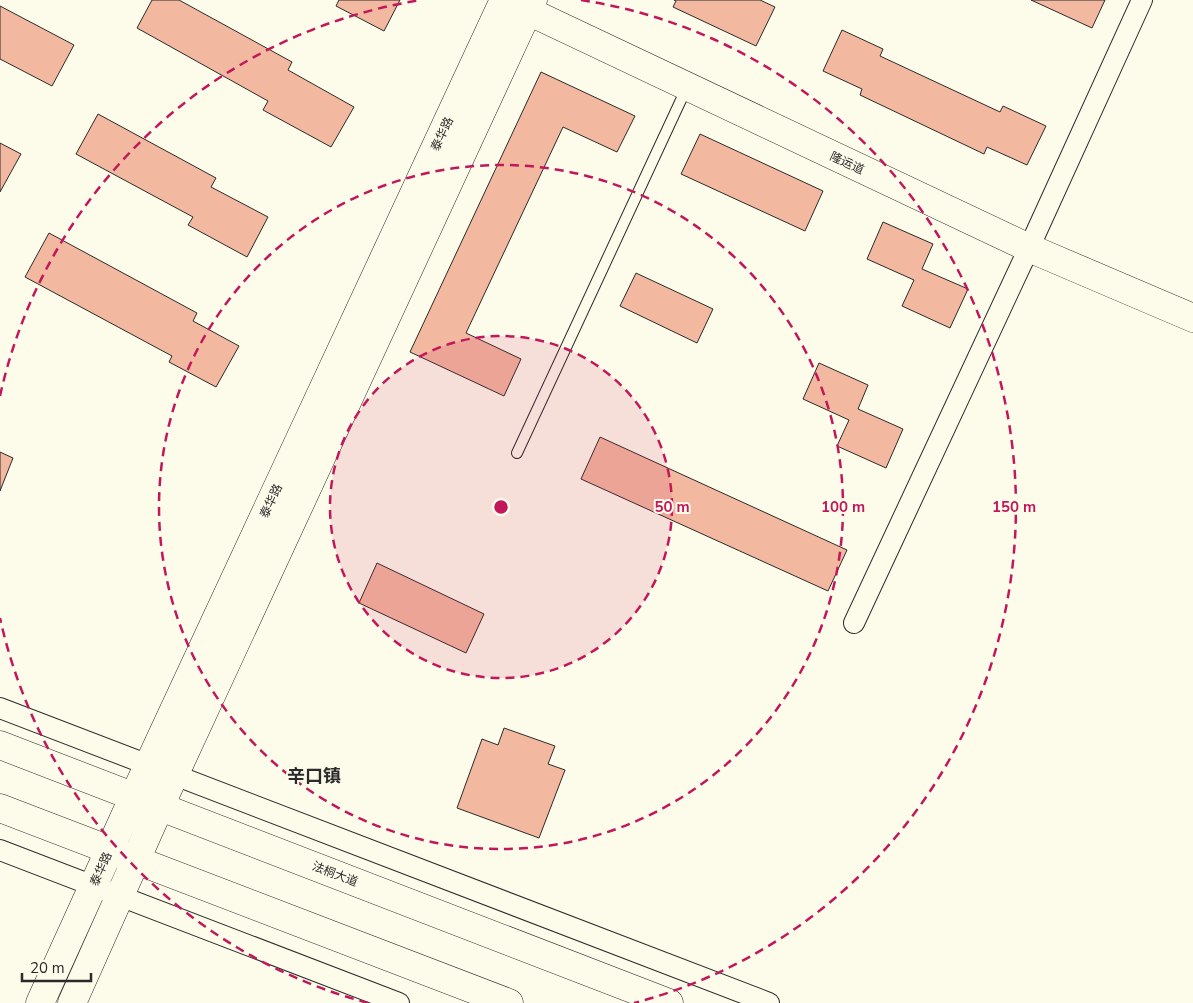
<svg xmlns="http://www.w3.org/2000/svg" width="1193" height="1003" font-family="'Nunito Sans','Noto Sans SC',sans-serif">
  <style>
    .building { fill: #f2b8a0; stroke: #2b2b2b }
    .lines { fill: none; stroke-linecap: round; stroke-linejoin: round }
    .lane-casing { stroke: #2b2b2b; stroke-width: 12 }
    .street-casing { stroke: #2b2b2b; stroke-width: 22 }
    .secondary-casing { stroke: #2b2b2b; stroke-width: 29 }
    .primary-casing { stroke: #2b2b2b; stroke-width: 29 }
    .lane { stroke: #fdfbea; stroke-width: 10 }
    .street { stroke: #fdfbea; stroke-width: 20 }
    .secondary { stroke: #fdfbea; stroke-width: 28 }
    .primary { stroke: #fdfbea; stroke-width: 28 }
    .ring { fill: none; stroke: #c2185b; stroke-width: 2.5; stroke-dasharray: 9 6 }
    .labels { text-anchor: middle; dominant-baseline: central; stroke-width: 4; stroke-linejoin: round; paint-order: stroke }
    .street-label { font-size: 12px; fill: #2b2b2b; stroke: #fdfbea }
    .district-label { font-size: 18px; font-weight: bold; fill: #2b2b2b; stroke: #fdfbea }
    .centre { fill: #c2185b; stroke: #fdfbea; stroke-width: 2.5 }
    .ring-label { font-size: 15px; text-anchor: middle; font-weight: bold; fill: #c2185b; stroke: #fdfbea; stroke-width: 4; stroke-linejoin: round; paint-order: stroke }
  </style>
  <rect width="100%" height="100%" fill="#fdfbea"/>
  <path class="building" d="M152,0H179L292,62L288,70L354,107L331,147L263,110L268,101L137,28Z
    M339,0H400L384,31L336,6Z
    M674,0H760L775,7L756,46L673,7L676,1Z
    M1031,0H1105L1092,28Z
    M0,6L74,45L52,86L0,59Z
    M842,30L883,49L880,56L1000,112L1003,106L1046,126L1027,165L987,147L984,154L860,95L862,89L823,71Z
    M541,72L635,116L617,152L563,127L466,333L521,359L504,396L410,352Z
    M98,114L216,178L211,187L268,217L247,257L188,225L193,217L76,154Z
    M700,134L823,191L805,231L681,174Z
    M0,143L21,154L0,192Z
    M883,222L933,244L922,269L968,289L950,328L902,306L914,280L867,259Z
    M49,233L197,313L193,321L239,346L216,387L169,362L172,356L25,277Z
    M636,273L713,309L697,343L620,306Z
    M819,363L868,385L858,409L903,429L886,468L837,446L849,420L803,399Z
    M600,437L847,550L828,591L581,479Z
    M0,452L13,458L0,491Z
    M377,563L484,614L466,653L359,603Z
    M504,728L555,746L548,764L565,770L539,838L457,808L482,739L498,745Z"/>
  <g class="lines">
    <defs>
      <path id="lane" d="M517,453L687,87"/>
      <path id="street" d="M854,623L1029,248L1142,0
        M0,708L769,1003
        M0,850L399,1003"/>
      <path id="secondary" d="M511,3L1029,248L1193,318
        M40,1003L134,796L504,0
        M72,1003L160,806L533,0"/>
      <path id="primary" d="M0,745L669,1003
        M0,808L509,1003"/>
    </defs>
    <use href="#lane" class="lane-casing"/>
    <use href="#street" class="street-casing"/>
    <use href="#secondary" class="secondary-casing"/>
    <use href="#primary" class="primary-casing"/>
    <use href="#lane" class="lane"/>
    <use href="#street" class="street"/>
    <use href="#secondary" class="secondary"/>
    <use href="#primary" class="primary"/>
  </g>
  <circle cx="501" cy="507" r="171" fill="#c2185b" fill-opacity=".12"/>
  <g class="ring">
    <circle cx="501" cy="507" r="171"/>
    <circle cx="501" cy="507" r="342"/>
    <path d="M368 1003A513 513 0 0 1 0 618M0 396A513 513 0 0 1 421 0M581 0A513 513 0 0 1 634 1003"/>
  </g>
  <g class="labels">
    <g class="street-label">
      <text transform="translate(442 134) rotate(-65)">泰华路</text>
      <text transform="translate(847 163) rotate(25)">隆运道</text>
      <text transform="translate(271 501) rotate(-65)">泰华路</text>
      <text transform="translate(101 869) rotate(-66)">泰华路</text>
      <text transform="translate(335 874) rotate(21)">法桐大道</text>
    </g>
    <g class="district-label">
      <text x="314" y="776">辛口镇</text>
    </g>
  </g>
  <circle cx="501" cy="507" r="8" class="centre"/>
  <g class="ring-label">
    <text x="672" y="512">50 m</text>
    <text x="843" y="512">100 m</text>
    <text x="1014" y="512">150 m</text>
  </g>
  <path d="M22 973v8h69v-8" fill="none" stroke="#2b2b2b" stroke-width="2.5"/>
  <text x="30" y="973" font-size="15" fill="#2b2b2b" stroke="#fdfbea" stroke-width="4" paint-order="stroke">20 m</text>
</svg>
